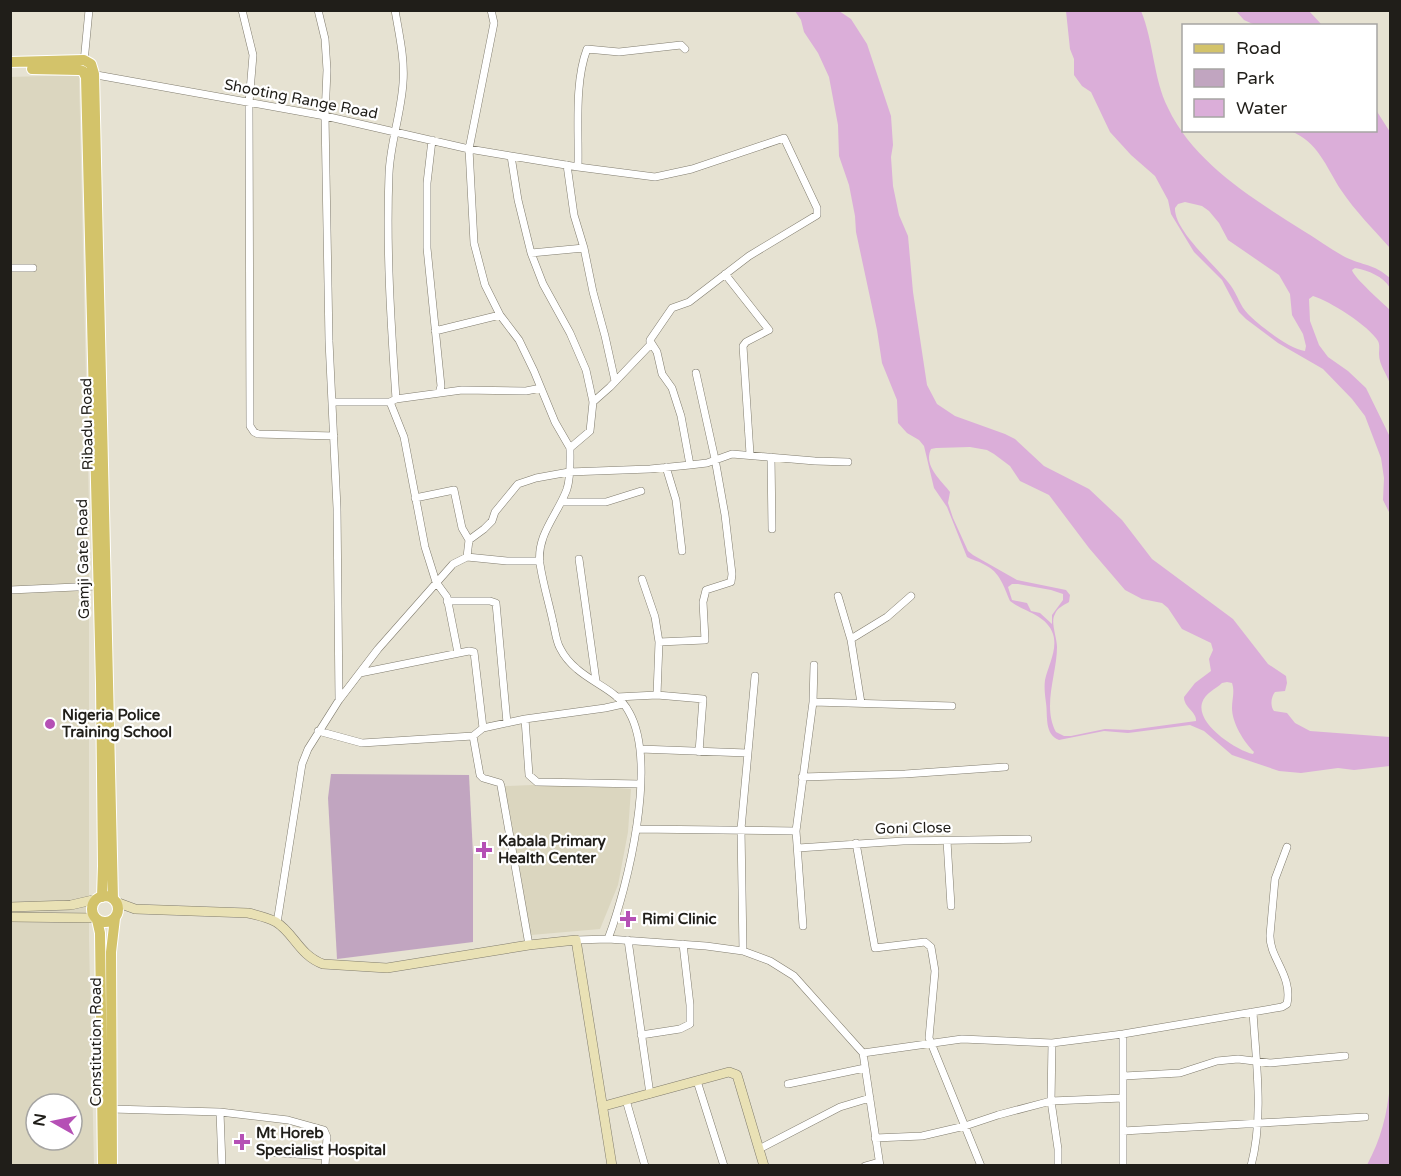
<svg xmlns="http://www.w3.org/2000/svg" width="1401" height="1176" font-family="'Varela Round',sans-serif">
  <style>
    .built { fill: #dbd6bf; fill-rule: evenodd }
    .green { fill: #c1a5c0 }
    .water { fill: #dbaed9; fill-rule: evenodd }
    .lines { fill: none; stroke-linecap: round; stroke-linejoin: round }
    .street-casing { stroke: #807c6e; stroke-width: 8 }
    .secondary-casing { stroke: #807c6e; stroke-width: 10 }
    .primary-casing { stroke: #fff; stroke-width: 12 }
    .street { stroke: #fff; stroke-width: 7 }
    .secondary { stroke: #e9e1b5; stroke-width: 9 }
    .primary { stroke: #d3c36a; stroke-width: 10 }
    .poi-dot { fill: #b550b5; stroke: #fff; stroke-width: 2 }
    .labels { text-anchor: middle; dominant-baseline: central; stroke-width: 4.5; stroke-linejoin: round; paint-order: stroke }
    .street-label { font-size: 15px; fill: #201e19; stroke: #fff }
    .poi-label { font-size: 15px; font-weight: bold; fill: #201e19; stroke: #fff; text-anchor: start }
  </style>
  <rect width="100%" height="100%" fill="#e6e2d2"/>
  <path class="built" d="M79,75L89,507V941L94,1165H11L10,77ZM36,1104H72V1140H36Z
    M556,784L631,789L628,832L618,885L600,929L531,935L505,786Z"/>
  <path class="green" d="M331,774L469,775L473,854V942L337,959L328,798Z"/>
  <path class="water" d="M795,11H839L851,19L867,44L891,116L893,145L891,157L893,186L899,215L908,236L913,292L927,385L937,404L955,416L1005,434L1015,439L1044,466L1089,489L1122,520L1152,559L1233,619L1268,664L1286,676L1287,683L1285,691L1275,692C1271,697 1270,706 1274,711L1287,713L1295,723L1310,731L1390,737V766L1354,770L1338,768L1301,773L1279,771L1232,755L1204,731L1190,725L1128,733L1104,731L1059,740C1044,734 1048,716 1046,703C1045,695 1044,688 1045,680C1048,666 1058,649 1053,634C1047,615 1024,612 1010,601C1004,587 1000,572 985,565C979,561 972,560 967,557L947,507L934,488L924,446L919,440L907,433L898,423L897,400L882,363L877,330L856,232L855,216L849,185L839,156L838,125L829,77L818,53L804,32L801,20ZM970,447L987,450L994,454L1010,466L1020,481L1049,495L1089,548L1125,590L1142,599L1162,603L1168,608L1182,629L1211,643L1213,650L1209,659L1211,671L1195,683L1184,697C1184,708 1197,712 1196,721L1130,730L1105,729L1071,736H1064L1056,732C1042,706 1057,674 1057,647C1057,637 1050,622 1055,614C1057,608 1064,605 1069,602L1070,595L1066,590L1017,580L973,555L968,551L953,518L948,503L950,492C941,480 923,466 931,449L936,448ZM1018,584L1051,590L1063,594V600L1052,615V624L1040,613L1031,611L1027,603L1012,600L1008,587L1012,584ZM1227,682L1232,683C1235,692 1232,699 1232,708C1232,723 1244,742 1254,752L1253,754C1236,750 1196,724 1202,703C1205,693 1216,689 1222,683Z
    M1066,11H1141C1154,42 1153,78 1168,108C1194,163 1252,198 1302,230C1317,239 1330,249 1345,257C1363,266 1373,263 1390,278V288C1384,277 1368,270 1355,268L1352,270C1354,278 1383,303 1390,310V384C1387,374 1379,365 1379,354C1379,349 1380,345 1378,341C1369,326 1330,301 1313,296L1309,299L1310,321L1319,345L1328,357L1348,371L1366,388L1390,437V514L1383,500L1384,478L1381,458L1365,416L1352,399L1323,369L1278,343L1246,319L1239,312L1222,280L1194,252L1171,214L1168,200L1155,176L1131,155L1110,132L1091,92L1082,86L1074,75V59L1070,49ZM1185,202L1202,206L1209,211L1219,223L1228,240L1279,275L1290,294L1292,315L1303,334L1306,346L1305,351C1290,350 1259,325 1248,314C1240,306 1237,294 1231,286C1218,267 1174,232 1175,208L1178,204Z
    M1236,11H1309L1322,25H1255L1244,20Z
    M1376,110L1390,132V248C1374,230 1355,211 1341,190C1326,167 1318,141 1290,131L1376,130Z
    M1390,1085V1165H1367C1381,1139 1387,1115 1390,1085Z"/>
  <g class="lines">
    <defs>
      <path id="street" d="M242,10L253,55L249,103L250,426L254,432L258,434L334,436
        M318,10L325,39L327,70L325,116L329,341L337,508L339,700
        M395,10C399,34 405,59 403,83C401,114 390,144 389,174C386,249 391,324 396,399
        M491,10L494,23L469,149L474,243L485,285L500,315L519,340L534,371L555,422L570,448
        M84,62L89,10
        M91,74L325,116L469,149L511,156L518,200L531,253L543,284L570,333L586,370L593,402L590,431L570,448C570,461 571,476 567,489C558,514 536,535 540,564C543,584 549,603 553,622C555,630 556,641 560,648C564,656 571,664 577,669C594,684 618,691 629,712C658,763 628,886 608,939
        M432,140L427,183V248L441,386L439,393
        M511,156L578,167L655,177L692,169L784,138L817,208V215L749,256L689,302L672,308L650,340V345L610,387L593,402
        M567,165L574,215L584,248L593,292L605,336L615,381
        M578,167C579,131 574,83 587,49L619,52L681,45L685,49
        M531,253L584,248
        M10,268H33
        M725,274L769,330L746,342L743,346L750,454
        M435,331L500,315
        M650,341L657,352L662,374L672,388L681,416L690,465
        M333,402H390L396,399L462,390L526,391L541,388
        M390,402L404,437L425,547L436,582L447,597L458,653
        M771,457L772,529
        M666,467L676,500L682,551
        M415,498L454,490L462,528L469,540
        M562,502H606L641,491
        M467,557L469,540L484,529L492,521L495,512L518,484L536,478L569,472L650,469L690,465L707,463L732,454L815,461L848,462
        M579,559L596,681
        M642,579L655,617L659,642L657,695
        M10,590L98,586
        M838,596L851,640L861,703
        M447,601H490L496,603L507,723
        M851,639L887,617L911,596
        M659,642L705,640L703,602L706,590L731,582L732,574L725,515L715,459L696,373
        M360,673L469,651L474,652L483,728
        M617,697L657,695L703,699L699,752
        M813,702L952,706
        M525,719L529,775L537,782L640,784
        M318,731L362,743L473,736L483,728L525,719L605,708L623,704
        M473,736L480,775L483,778L500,783L501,786L529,945
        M640,749L747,753
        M802,777L905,774L1005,767
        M636,829L796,831
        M947,841L951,906
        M856,843L875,948L925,942L931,947L935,971L929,1038L981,1166
        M798,848L903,841L1028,839
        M277,923L302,764L308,749L339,700L378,649L453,564L467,557L507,561H540
        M803,926L796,831L813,702L814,665
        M576,940L608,939L706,946L743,951L770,961L794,976L863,1053L880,1166
        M628,940L650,1094
        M743,951L741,829L755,676
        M1123,1034V1166
        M641,1035L680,1029L690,1024V1005L683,944
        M1052,1043L1051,1101L1058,1149V1166
        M863,1053L962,1039L1052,1043L1123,1034L1282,1007L1287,1004C1293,975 1269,958 1270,935L1275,879L1287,847
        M1124,1076L1180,1073L1217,1061L1238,1059L1270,1063L1345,1056
        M697,1081L724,1166
        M788,1084L865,1068
        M626,1100L645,1166
        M111,1109L220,1112L288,1120L324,1130L327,1137L325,1166
        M220,1112L222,1166
        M1123,1131L1365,1117
        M875,1138L922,1136L965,1126L998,1115L1051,1101L1123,1098
        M759,1149L840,1107L870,1098
        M265,1152L326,1156
        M865,1166L879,1162
        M1251,1166C1264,1117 1256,1062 1253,1012"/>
      <path id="secondary" d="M116,902L135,909L248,913C257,915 268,918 276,922C294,933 299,955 323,964L387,968L529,945L576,940L612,1166
        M10,907L71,905L97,899
        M10,917L96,918
        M604,1106L729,1072L737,1075L764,1166"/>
      <path id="primary" d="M10,62L84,60L91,64L94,74L113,899
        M32,69L79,70L83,71L86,77L101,684L103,866L102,897
        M92 909a13 13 0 1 1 26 0a13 13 0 1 1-26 0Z
        M97,920L100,933L103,1166
        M112,1166L111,952L115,918"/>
    </defs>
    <use href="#street" class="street-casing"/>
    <use href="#secondary" class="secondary-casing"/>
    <use href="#primary" class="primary-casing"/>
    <use href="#street" class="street"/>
    <use href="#secondary" class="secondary"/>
    <use href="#primary" class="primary"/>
  </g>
  <g class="poi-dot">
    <circle cx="50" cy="724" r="6"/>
    <path d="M481 841h6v6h6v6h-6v6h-6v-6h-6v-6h6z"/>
    <path d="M625 910h6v6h6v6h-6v6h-6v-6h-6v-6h6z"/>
    <path d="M239 1133h6v6h6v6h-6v6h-6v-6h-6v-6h6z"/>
  </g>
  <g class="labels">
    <g class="street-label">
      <text transform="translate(301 99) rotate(11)">Shooting Range Road</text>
      <text transform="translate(87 424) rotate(-91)">Ribadu Road</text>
      <text transform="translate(83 559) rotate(-91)">Gamji Gate Road</text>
      <text transform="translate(913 828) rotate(-1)">Goni Close</text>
      <text transform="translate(96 1042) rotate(-90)">Constitution Road</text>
    </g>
    <g class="poi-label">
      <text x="62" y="715">Nigeria Police<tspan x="62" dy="17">Training School</tspan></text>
      <text x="498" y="841">Kabala Primary<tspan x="498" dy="17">Health Center</tspan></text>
      <text x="642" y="919">Rimi Clinic</text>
      <text x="256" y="1133">Mt Horeb<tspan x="256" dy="17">Specialist Hospital</tspan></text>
    </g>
  </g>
  <rect width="1401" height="1176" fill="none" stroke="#201e19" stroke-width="24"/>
  <rect x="1182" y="24" width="195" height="108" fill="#ffffff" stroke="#a6a5a3" stroke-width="1.5"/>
  <rect x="1194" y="44" width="30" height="9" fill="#d3c36a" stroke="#a6a5a3" stroke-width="1.5"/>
  <text x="1236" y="54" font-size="18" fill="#201e19">Road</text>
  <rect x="1194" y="69" width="30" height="18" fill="#c1a5c0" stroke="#a6a5a3" stroke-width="1.5"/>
  <text x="1236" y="84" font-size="18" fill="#201e19">Park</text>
  <rect x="1194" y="99" width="30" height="18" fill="#dbaed9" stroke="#a6a5a3" stroke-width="1.5"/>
  <text x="1236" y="114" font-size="18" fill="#201e19">Water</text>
  <g transform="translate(54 1122) rotate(279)"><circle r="28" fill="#ffffff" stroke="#a6a5a3" stroke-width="1.5"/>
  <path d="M0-4.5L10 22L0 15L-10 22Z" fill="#b550b5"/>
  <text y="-9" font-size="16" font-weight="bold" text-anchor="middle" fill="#201e19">N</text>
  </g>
</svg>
